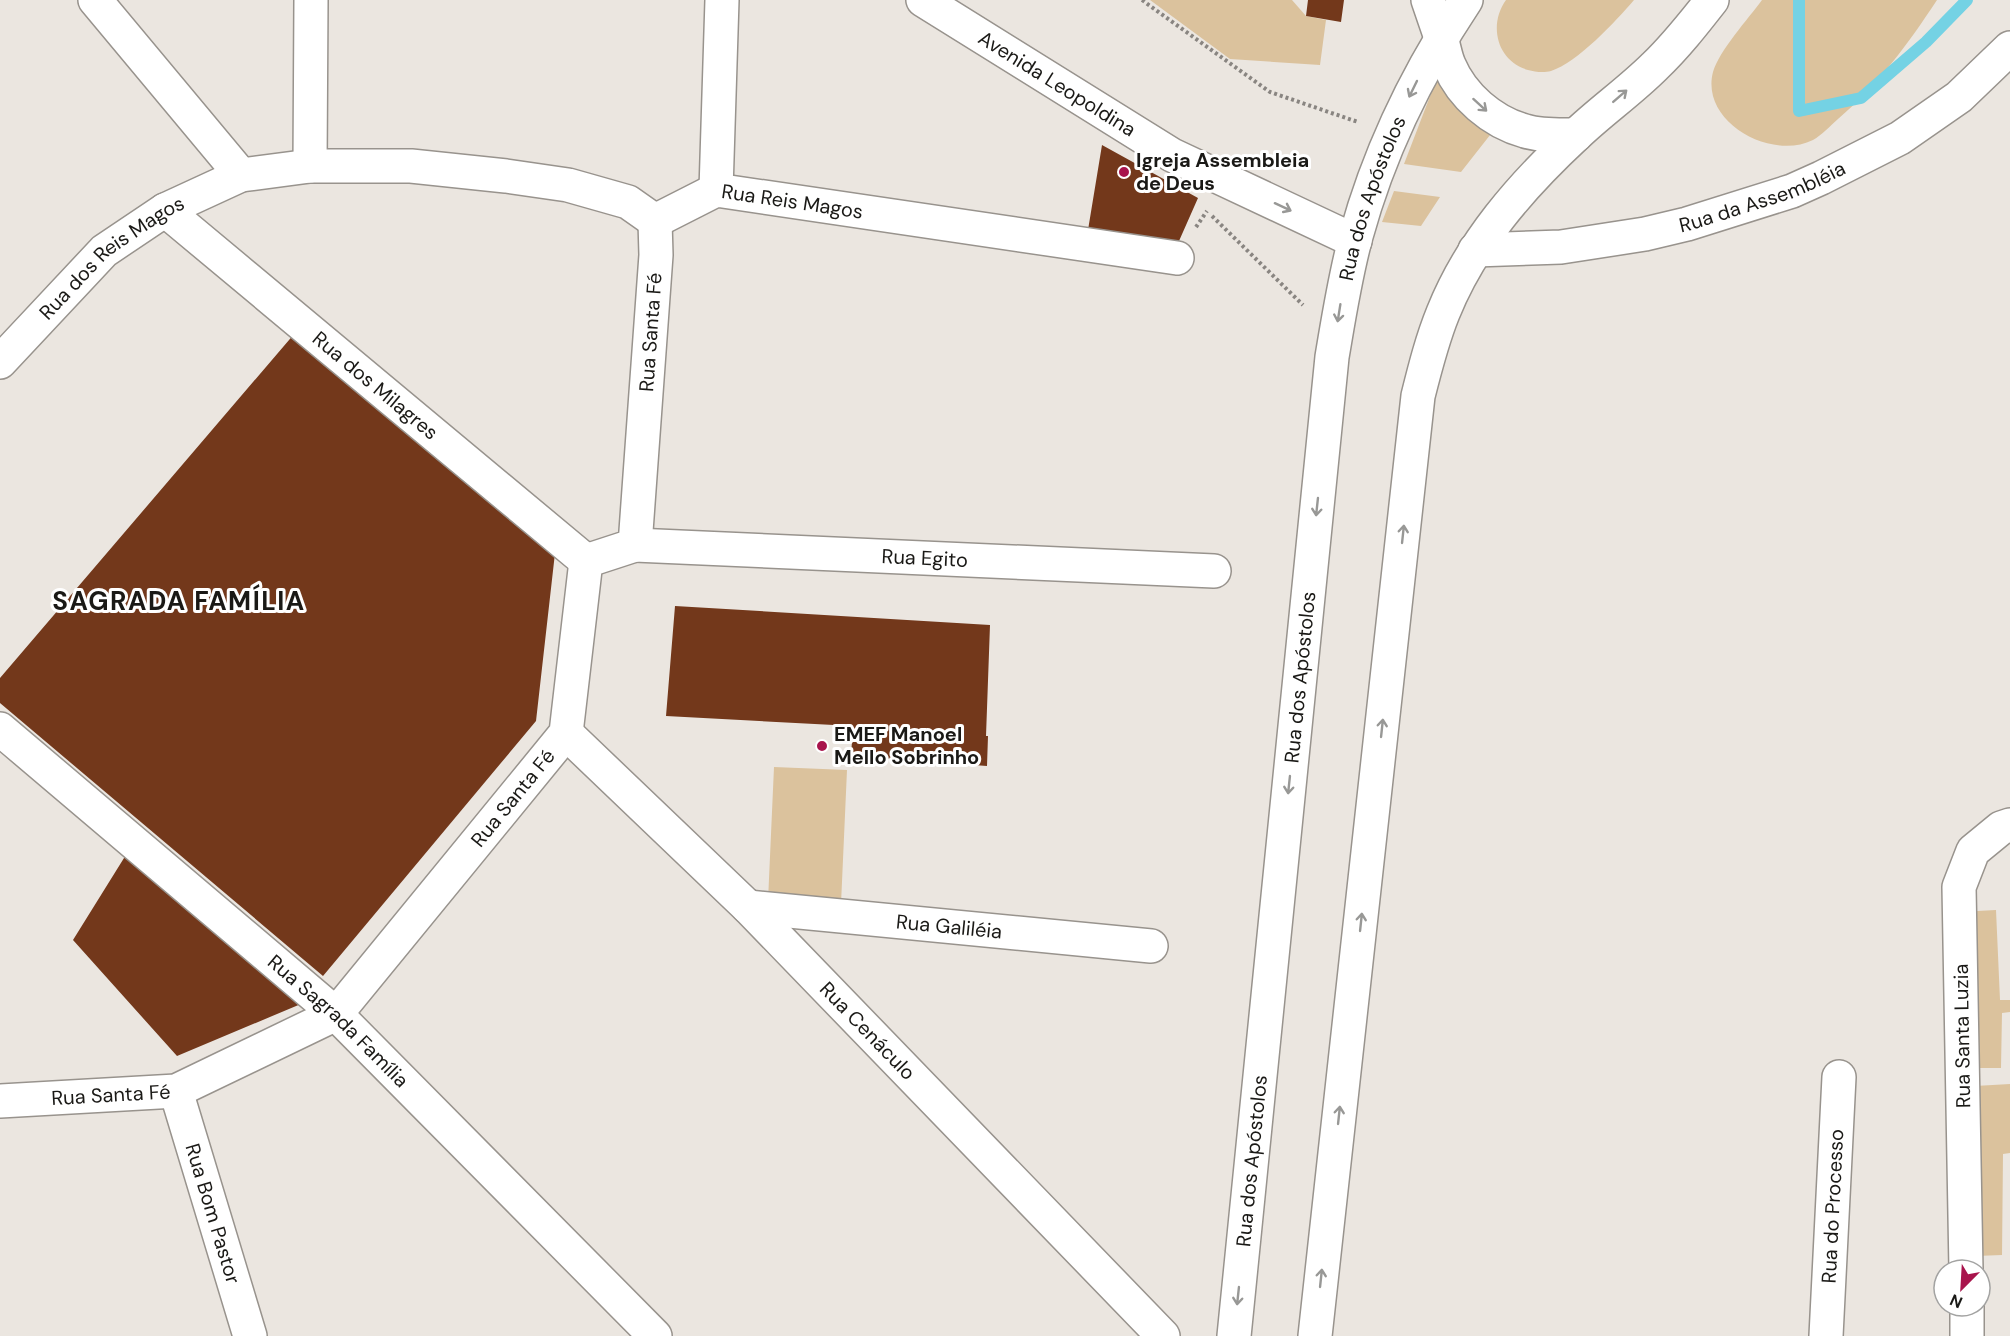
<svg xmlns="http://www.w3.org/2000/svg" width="2010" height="1336" font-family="'DM Sans',sans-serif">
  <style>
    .green { fill: #dbc29d }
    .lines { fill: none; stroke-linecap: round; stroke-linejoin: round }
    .stream { stroke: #74d2e4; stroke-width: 12 }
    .building { fill: #73381b }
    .minor-casing { stroke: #98938d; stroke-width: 36 }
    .major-casing { stroke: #98938d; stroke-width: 36 }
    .path { stroke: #898581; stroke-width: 4; stroke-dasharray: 3 3; stroke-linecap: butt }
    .minor { stroke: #fff; stroke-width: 33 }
    .major { stroke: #fff; stroke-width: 33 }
    .oneway { stroke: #989896 }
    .poi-dot { fill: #a8144c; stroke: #fff; stroke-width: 2 }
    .labels { text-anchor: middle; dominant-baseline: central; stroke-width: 6; stroke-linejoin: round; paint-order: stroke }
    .street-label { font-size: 20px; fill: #1a1916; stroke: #fff }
    .poi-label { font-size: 20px; font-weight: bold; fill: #1a1916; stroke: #fff; text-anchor: start }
    .district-label { font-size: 26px; font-weight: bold; letter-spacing: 1.5px; fill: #1a1916; stroke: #fff }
  </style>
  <rect width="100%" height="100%" fill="#ebe6e0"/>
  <path class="green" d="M1150,0H1292L1306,16L1326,20L1320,65L1230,59Z
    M1506,0H1634C1616,21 1577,63 1551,71C1544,73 1535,72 1528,70C1497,61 1488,25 1506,0Z
    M1762,0H1937C1908,44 1878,85 1838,119C1830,126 1822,135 1813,140C1771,161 1700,122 1713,72C1719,51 1748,19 1762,0Z
    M1437,78L1494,130L1461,172L1404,164Z
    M1394,191L1440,197L1421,226L1382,222Z
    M774,767L847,770L841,904L768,901Z
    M1996,910L2000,1000H2010V1012L2002,1013L2001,1068H1976L1977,911Z
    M2010,1084V1153L2003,1154L2002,1255L1976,1256L1975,1086Z"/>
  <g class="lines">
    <path class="stream" d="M1799,0V111L1861,98L1926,42L1967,0"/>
  </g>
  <path class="building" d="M1308,0H1344L1341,22L1306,16Z
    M1102,145L1198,198L1179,241L1088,230Z
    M295,333L555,553L536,721L323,976L0,703V678Z
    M675,606L990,625L986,736H988L987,766L851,756L853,726L666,716Z
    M129,850L308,1001L177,1056L73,940Z"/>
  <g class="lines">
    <defs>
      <g id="minor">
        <path d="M95,0L241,175"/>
        <path id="s1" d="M923,0L1172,155L1355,241"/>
        <path d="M1428,0L1441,38"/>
        <path d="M310,166L311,0"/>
        <path d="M716,190L722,0"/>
        <path id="s2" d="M165,210L586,561"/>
        <path id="s3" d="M1475,250L1561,247L1645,234L1687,224L1792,191L1821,178L1900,138L1959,97L2010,48"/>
        <path id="s4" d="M0,362L104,251L165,210L241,175L310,166H411L506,176L568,185L628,202L655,221L716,190L1177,258"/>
        <path id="s5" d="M635,545L1214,571"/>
        <path id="s6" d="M0,729L336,1014L655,1336"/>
        <path id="s7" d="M566,733L748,907L1163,1336"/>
        <path id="s8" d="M748,907L1151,946"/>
        <path id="s9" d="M176,1091L250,1336"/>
        <path id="s10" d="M0,1101L176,1091L336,1014L566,733L586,561L635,545L656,255L655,221"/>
        <path d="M1966,1270L1959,887L1973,851L2001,828L2010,825"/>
        <path d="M1967,1306V1336"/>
        <path id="s11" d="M1826,1336L1839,1077"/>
      </g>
      <g id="major">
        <path d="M1441,38C1444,46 1445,56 1449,65C1462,96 1492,122 1525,131C1541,136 1559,135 1576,135"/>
        <path id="s12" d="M1234,1336L1332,357C1339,316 1345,276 1356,236C1379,152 1418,72 1466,0"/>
        <path d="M1315,1336L1418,396C1425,368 1432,340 1443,313C1471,243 1521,186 1576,135C1601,111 1630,91 1655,66C1676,46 1694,23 1712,0"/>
      </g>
    </defs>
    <use href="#minor" class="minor-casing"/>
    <use href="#major" class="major-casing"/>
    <path class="path" d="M1142,0L1270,92L1358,122
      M1212,216L1303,305
      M1196,227L1207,211"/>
    <use href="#minor" class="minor"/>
    <use href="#major" class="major"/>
  </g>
  <defs><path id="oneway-shaft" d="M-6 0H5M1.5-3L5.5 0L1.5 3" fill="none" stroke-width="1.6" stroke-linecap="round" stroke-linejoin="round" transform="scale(1.5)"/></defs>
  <g class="oneway">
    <use href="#oneway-shaft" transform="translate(1413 89) rotate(116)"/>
    <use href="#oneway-shaft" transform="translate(1620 96) rotate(-41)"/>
    <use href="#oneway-shaft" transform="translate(1480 105) rotate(42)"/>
    <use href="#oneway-shaft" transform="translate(1283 207) rotate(25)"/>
    <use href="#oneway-shaft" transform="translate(1339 313) rotate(99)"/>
    <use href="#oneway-shaft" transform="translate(1317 507) rotate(96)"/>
    <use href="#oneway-shaft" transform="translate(1403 534) rotate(-84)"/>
    <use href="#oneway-shaft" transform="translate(1382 728) rotate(-84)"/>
    <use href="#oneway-shaft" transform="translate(1289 785) rotate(96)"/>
    <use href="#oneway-shaft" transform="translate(1361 922) rotate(-84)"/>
    <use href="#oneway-shaft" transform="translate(1339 1115) rotate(-84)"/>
    <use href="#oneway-shaft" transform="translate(1321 1278) rotate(-84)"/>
    <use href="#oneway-shaft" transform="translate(1238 1296) rotate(96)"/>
  </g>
  <g class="poi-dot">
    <circle cx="1124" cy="172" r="6"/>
    <circle cx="822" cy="746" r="6"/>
  </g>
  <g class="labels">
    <g class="street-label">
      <text stroke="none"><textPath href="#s1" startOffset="158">Avenida Leopoldina</textPath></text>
      <text stroke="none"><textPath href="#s3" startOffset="294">Rua da Assembléia</textPath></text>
      <text stroke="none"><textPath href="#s12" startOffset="1148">Rua dos Apóstolos</textPath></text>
      <text stroke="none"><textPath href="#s4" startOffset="879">Rua Reis Magos</textPath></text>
      <text stroke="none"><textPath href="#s4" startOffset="154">Rua dos Reis Magos</textPath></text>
      <text stroke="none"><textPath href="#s10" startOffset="1155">Rua Santa Fé</textPath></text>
      <text stroke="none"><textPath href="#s2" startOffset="274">Rua dos Milagres</textPath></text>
      <text stroke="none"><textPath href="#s5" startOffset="290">Rua Egito</textPath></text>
      <text stroke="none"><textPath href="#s12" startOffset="662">Rua dos Apóstolos</textPath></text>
      <text stroke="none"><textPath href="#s10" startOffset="633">Rua Santa Fé</textPath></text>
      <text stroke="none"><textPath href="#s8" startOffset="202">Rua Galiléia</textPath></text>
      <text stroke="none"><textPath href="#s6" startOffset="447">Rua Sagrada Família</textPath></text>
      <text stroke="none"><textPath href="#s7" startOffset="424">Rua Cenáculo</textPath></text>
      <text transform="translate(1962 1036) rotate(-91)">Rua Santa Luzia</text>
      <text stroke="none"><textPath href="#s10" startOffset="111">Rua Santa Fé</textPath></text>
      <text stroke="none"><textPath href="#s12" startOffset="176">Rua dos Apóstolos</textPath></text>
      <text stroke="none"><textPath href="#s11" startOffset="130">Rua do Processo</textPath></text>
      <text stroke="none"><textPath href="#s9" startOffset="128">Rua Bom Pastor</textPath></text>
    </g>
    <g class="poi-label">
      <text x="1136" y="160">Igreja Assembleia<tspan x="1136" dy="23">de Deus</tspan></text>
      <text x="834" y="734">EMEF Manoel<tspan x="834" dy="23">Mello Sobrinho</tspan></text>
    </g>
    <g class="district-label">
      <text x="179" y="601">SAGRADA FAMÍLIA</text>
    </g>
  </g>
  <g transform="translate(1962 1288) rotate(204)"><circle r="28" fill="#ffffff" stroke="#a3a3a2" stroke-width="1.5"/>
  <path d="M0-4.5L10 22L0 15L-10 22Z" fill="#a8144c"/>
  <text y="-9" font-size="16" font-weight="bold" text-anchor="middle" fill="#1a1916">N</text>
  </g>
</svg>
